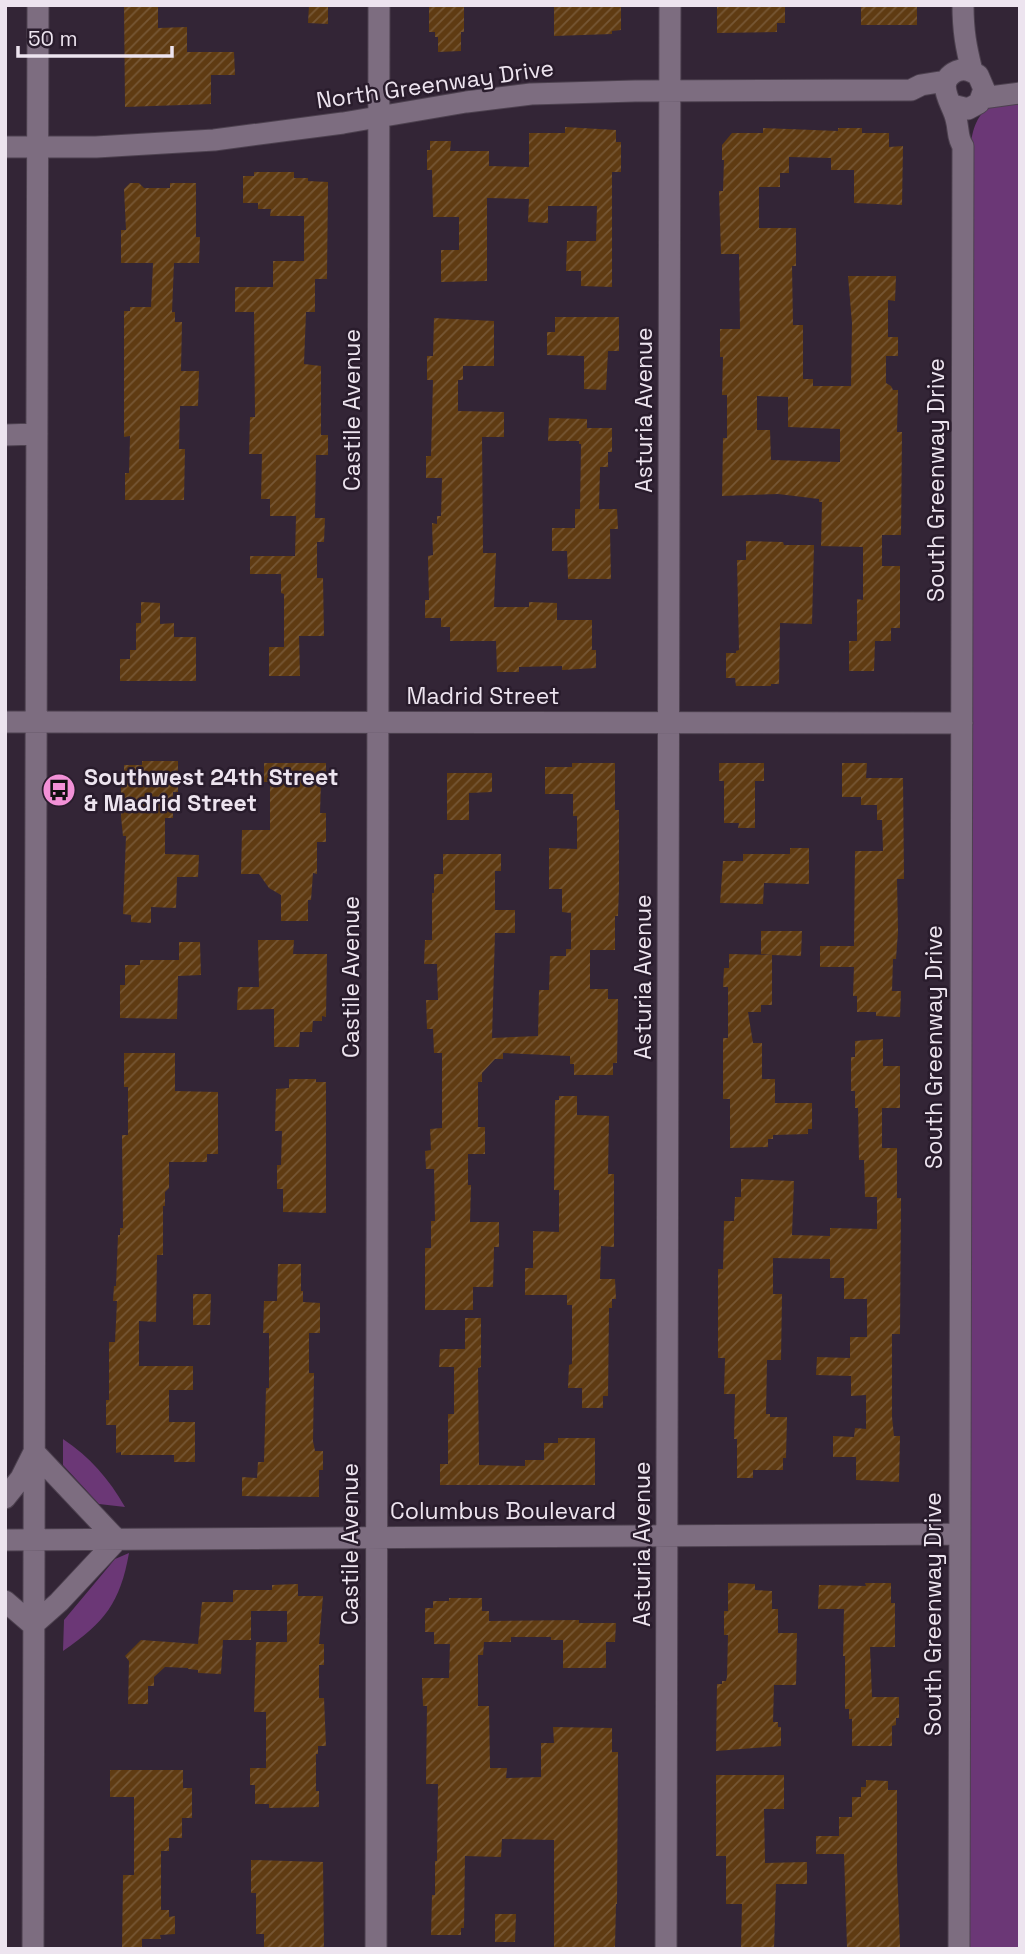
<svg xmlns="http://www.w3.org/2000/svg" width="1025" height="1954" font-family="'Space Grotesk',sans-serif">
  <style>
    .green { fill: #6b3776 }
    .building { fill: url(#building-hatch); fill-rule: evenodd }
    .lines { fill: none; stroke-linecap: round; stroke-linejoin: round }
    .minor-casing { stroke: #4d414f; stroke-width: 23 }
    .minor { stroke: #7d6d80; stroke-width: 21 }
    .labels { text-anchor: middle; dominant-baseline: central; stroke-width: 5; stroke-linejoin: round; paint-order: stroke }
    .street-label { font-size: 23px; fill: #ede4ef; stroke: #291c2c }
    .poi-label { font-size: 23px; font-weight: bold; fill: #ede4ef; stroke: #291c2c; text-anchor: start }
  </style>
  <defs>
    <pattern id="building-hatch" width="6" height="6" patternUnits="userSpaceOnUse" patternTransform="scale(1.75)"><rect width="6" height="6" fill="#5f3b12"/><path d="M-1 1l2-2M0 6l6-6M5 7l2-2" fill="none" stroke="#765735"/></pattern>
  </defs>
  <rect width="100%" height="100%" fill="#332536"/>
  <path class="green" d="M1020,101V1949H968L970,154C971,136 974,119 988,107Z
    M63,1439C90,1457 109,1479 125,1507L99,1504L63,1465Z
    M129,1553C120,1603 105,1622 63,1651L64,1620L115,1559Z"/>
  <path class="building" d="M124,5H158V28L187,27V52H234L235,75H211V104L125,107Z
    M309,5H328V24L308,23Z
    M429,5H464V32H461V51L438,52V37H435V32H429Z
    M554,5H621V30L612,31V34L554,36Z
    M717,5H785V23H777V32L717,33Z
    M861,5H917V25H861Z
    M565,127L616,130V142H621V172H612V287L581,286V271H566L567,241H596L597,206H548V223L528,222L529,199L487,198V281L441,282V250H459V217H433L432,170H427V150H430V141H451L450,151H489V166L529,167V133H565Z
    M763,128L838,131V128H862V133H889V147L903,146L902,205L854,203V170H831V158L789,157V173H780V187H759V228H796V266H792L793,325H803V379H813V386H851L852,323L848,276H896L895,301L888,300V337H898V356H886V383L891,386L893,390H898L897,432H902L901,535H882V566H900V628H891V641H875L874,671H849V641H857V599L863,600V547L821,546L822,502H819V499L778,494L722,496L723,438H727V395H722L723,357H720V329H740L739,254H721L719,191H723L724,160H722V145L732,133H763ZM757,396L788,397V427L840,429V462L771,460L770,430H757Z
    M254,172H294V178H308V181L328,182L327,279H315V312H306L304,364L321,366V435H328V455H316L315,518H325L324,542H317V578H323L324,636H299L300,676H269V647H284V594L281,593V574H250V556H295L296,516H270V499H261L262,454H249L250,417H255L254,312H235V287H273V261H304V216H270L271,209H258V203H243V176H254Z
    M130,183H139L144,188H170V183H196V237H200L199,263H174L172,312H175V322H182L181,371H199L198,406H180L179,449H185L184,500H125V473H129L130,436L124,437V311H130V307H151L153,263H121V230H126L124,189Z
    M555,317H619V351H608L606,390L584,389V356L547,355V332H555Z
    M434,318L494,321V366H463V380H458V411L504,412V437H482L483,553H496L494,607H529V602L557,603V620H592V650H596V668L562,670V666L519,667V672H497L496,641H450V627H441V618H425V600H429L428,556L433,555L432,523L437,524V516H441L442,478H426V456H431L433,380H427V356H433Z
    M549,418L587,419V428H612V452H608V467H600L599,509H617L618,529H610L611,579H568L567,551H552V528H575V509H580L581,444H579V441H548Z
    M746,541L783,542L784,545H814L812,624L780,623L779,684H771V686H736L735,678H726V653H736V651L739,650L737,560H746Z
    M141,602L160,603V624L174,623V637H196V681H120V659H130V650H136V623H141Z
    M142,761H178V792H173V818H165V854L199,855L198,877H177L176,908L151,907V923L131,922V915L123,914L126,836H123L121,817V782H124V765H142Z
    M264,763H326V782L321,781L320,813H326V842H317V874L313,873L311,900H308V921H281V895L269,888L259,874H241L242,830H270V782H264Z
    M572,763H615V810H619V888L618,916H615V950H590V989H608V999H618L617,1063H613V1075H574V1064H570V1056L503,1053V1059H495L482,1073V1082H478V1127H485V1154H468V1185H471L470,1222H499V1247H494L493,1287H473V1310H425V1248H431V1221H435L434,1169H426L425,1151L431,1150L430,1129L442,1128V1053H434L433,1029H427L426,1000H438L437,964H424L425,940H432V893H434V874H443V854H501V871H495V910H515V933H495L492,1038L538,1036L539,990H549L550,956H566V949H571V913L562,912V889H549V848L577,849V816H573V794H545V767H572Z
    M719,763H764V781H755V828H738L739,823H724V781H719Z
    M842,763H867L866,778H903L904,879H897L898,932L896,959H893L892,991H901L900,1017L876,1016V1012H857V996H853L854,967H820V946H854L855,851H883L882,820H877V805H861V797H842Z
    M447,773H492V792L469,793V820H447Z
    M790,848H809V884L764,883L763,904L720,903L723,861H743V854H790Z
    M761,931H802L801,956L772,955V1005H761V1012H748L753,1043H762V1079H775V1103H812V1129H808V1134L773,1135V1139H768V1147L730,1148V1099H723V1038H728V987H723L724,968H729V954L772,955L761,954Z
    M258,940H294L293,954H327L326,1017L322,1016V1021H313L312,1032H300L299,1047H274V1009L237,1010L238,987H259Z
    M179,942H200L201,975L178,976L177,1019L120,1018V985H125V965H140V960H179Z
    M883,1039V1066H900V1108H882V1148H897V1198H901L900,1334H892V1417L894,1436H900L899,1482L856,1480V1457H833V1436L854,1437L855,1428L866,1429V1395L851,1396V1376L816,1375L817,1357L850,1358V1337H867V1299H844V1278H830V1259L773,1258V1294H782L781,1360H767L766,1414H770V1417H787L786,1458H783V1470H753V1478H737V1439H734L735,1394H724L725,1358H718V1269H723L724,1221H734L735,1197H741V1179L794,1181L792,1235L830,1236V1228L877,1229V1197H865L864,1160H859L858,1108H855V1091H851V1057H855V1041Z
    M124,1053H175V1091L218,1092V1154H207V1162H169V1188L165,1192V1206H163V1255H157L156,1322L139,1321V1366H193V1390H169V1422H195V1462H174V1455H121V1452L116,1453V1425H106V1400H109V1342H115L117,1301H113L114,1286H116L118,1235H120V1228H123L122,1135H128V1087H124Z
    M289,1079H316V1082H326V1213L283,1212V1189H277V1165H281L282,1131H275L276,1089L289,1088Z
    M559,1096H577V1115L609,1116L608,1174H614V1247L601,1246L600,1279H615L616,1299H612V1308H609L608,1396H603V1408H582V1388H568L569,1365L572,1364V1305H567V1295H525V1268H533V1231L559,1232V1190H554L555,1100H559Z
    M278,1264H301V1291H303V1302L320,1303V1333H309V1373H314L313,1441L315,1451H323V1470H319V1497L242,1496V1477L257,1478L258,1462H264L266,1388H269V1333H263L264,1301H277Z
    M193,1294H211L210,1325H193Z
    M465,1318H481V1367L478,1368L479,1465L525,1466V1460H544V1443H558V1438H595V1485H440V1464H448V1414H454V1367H439L440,1349H465Z
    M728,1583L755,1584V1590L772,1591V1609H778V1633H797L796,1685H774L773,1722H778V1727H781V1746L716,1751L717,1684H722V1681H726L727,1677L728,1635H724V1611H728Z
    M865,1583H891V1603H895V1647H870L872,1697H899V1718H896V1725L892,1726V1746H852V1719H849V1709H845V1656H843L844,1609H818L819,1585L866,1586Z
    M298,1584V1596H323L319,1644H324V1665H319V1698H324L326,1746H318V1754H316V1791H319V1807L269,1808V1804H255V1785H250V1768H266V1712H254L256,1642H287V1611H251V1640H223L221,1674L198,1673V1670L188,1669V1668L165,1667L154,1677V1686H148V1704H128L129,1661L125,1656L141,1640L198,1644L202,1602H233V1590H272V1585Z
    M449,1598H482V1611H489V1621L579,1620V1623H616L615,1642H606V1668H563V1640H551V1637H511V1642H484L483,1655H478V1706H489L490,1768H507L506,1778L541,1777V1743H554L553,1727L612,1728V1752H618L617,1904H616L615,1947H611V1949H554V1840L502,1839L501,1857L465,1856L464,1928H461V1935H431L432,1895H435V1861H437L438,1784H426L427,1706H423L422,1678H449L450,1644H434V1632H425V1608H433V1601H449Z
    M110,1770H183V1788H192V1818H182V1838H169V1851H161V1910H169V1917L175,1916V1934L160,1935L161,1939H142V1949H122L123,1875H134V1797H110Z
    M716,1775H784V1809H764L765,1863L807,1862V1884H776L774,1949L741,1947L742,1904H726V1856H716Z
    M866,1780L888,1781V1790H897V1867L900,1947H847L844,1854H816V1836H839V1817H852V1797H861V1787H866Z
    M251,1860L323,1862L324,1949H264V1934H256V1893H251Z
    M495,1914H516L515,1942H495Z"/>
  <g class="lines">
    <defs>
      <path id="minor" d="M963,5C963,31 966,47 972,71
        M982,98L1020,93
        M952,105L968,109L979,103L984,89L978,75C971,71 965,68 957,71C933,82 953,104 956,119C959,129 957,138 963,146L959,1949
        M5,147H96L214,140L343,123L466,102L531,94L635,91L911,90L921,85L946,81
        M5,435L37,434
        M5,722L962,723
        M5,1498L21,1478L34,1452L117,1540L59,1602L33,1625L5,1601
        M5,1540L959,1534
        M33,1949L38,5
        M376,1949L379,5
        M666,1949L670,5"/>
    </defs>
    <use href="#minor" class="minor-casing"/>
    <use href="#minor" class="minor"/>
  </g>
  <defs>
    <symbol id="bus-disc" viewBox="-11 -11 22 22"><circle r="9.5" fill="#f291d7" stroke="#291c2c"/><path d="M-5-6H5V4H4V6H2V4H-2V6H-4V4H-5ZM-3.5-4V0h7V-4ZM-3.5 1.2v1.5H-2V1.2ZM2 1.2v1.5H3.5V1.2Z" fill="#111"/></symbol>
  </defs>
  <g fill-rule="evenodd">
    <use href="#bus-disc" x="40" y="771" width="38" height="38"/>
  </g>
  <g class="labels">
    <g class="street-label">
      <text transform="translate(435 84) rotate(-8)">North Greenway Drive</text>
      <text transform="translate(352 410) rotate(-90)">Castile Avenue</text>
      <text transform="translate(644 410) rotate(-90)">Asturia Avenue</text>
      <text transform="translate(936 480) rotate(-90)">South Greenway Drive</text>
      <text x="483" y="696">Madrid Street</text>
      <text transform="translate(351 977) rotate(-90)">Castile Avenue</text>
      <text transform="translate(643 977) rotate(-90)">Asturia Avenue</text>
      <text transform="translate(934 1047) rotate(-90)">South Greenway Drive</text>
      <text x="503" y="1511">Columbus Boulevard</text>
      <text transform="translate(350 1544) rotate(-90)">Castile Avenue</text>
      <text transform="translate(642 1544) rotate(-90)">Asturia Avenue</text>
      <text transform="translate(933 1614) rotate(-90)">South Greenway Drive</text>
    </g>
    <g class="poi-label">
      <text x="84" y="777">Southwest 24th Street<tspan x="84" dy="26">&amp; Madrid Street</tspan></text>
    </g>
  </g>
  <rect width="1025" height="1954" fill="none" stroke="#ede4ef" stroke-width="14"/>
  <path d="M18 46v10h154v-10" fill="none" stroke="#ede4ef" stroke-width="3.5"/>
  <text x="28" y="46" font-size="21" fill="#ede4ef" stroke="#291c2c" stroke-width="5" paint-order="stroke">50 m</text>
</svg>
